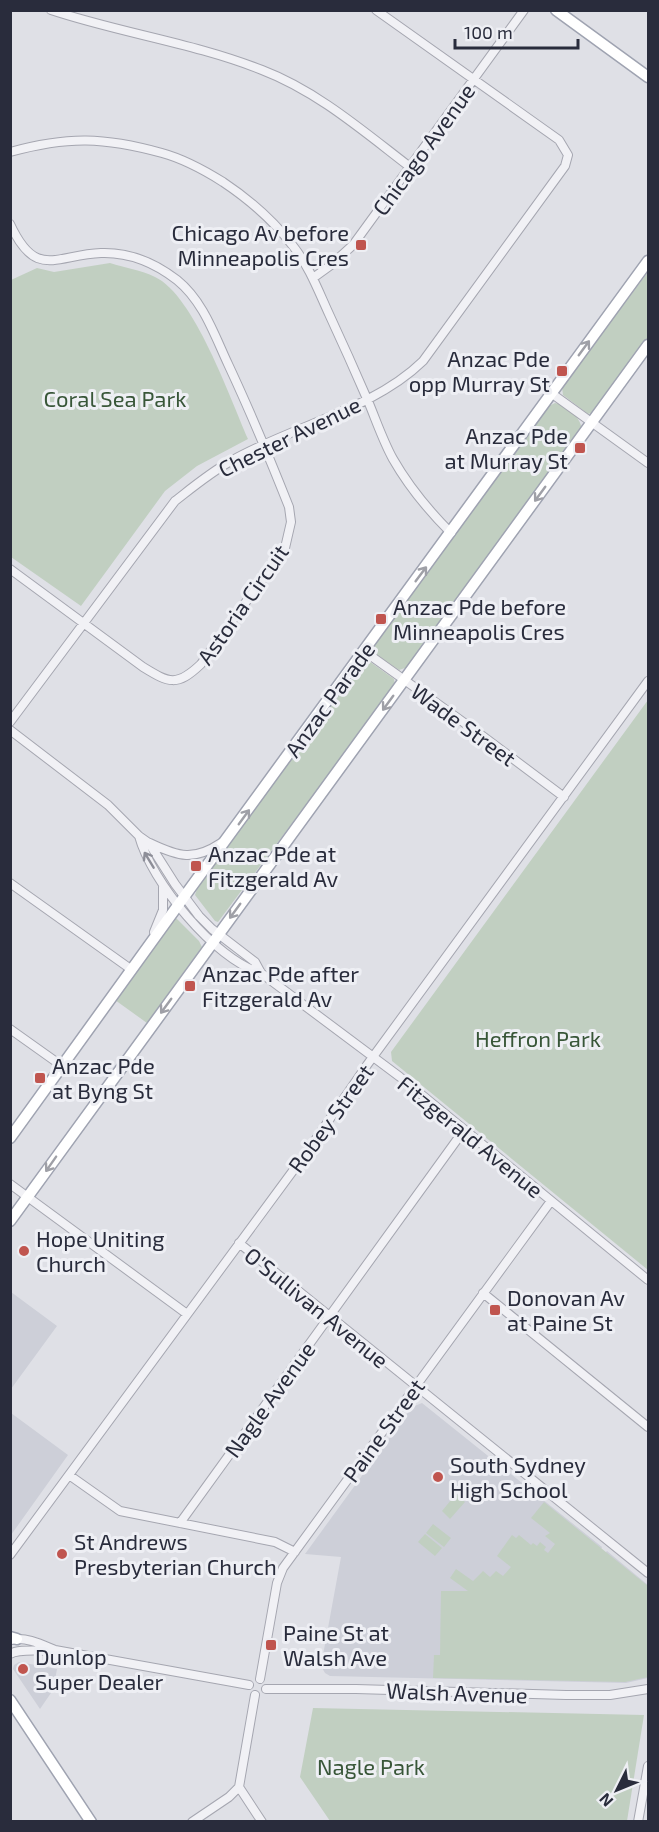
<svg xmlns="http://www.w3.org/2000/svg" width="659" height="1832" font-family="'Exo 2',sans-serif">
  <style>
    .built { fill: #cdcfd8 }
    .green { fill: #c1cfc1 }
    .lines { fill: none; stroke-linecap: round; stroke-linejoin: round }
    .minor-casing { stroke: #a5a6b0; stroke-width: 10 }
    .major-casing { stroke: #9fa3b1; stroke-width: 13 }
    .minor { stroke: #f1f1f5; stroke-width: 8 }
    .major { stroke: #fff; stroke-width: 10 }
    .oneway { stroke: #9fa0a7 }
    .oneway2 { stroke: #8d8e98 }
    .poi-dot { fill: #c0554f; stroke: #eeeff4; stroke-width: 2 }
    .labels { text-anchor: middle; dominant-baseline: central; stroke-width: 6; stroke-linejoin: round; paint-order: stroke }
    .street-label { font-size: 22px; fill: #292c3c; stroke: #eeeff4 }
    .poi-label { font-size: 22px; fill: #292c3c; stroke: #eeeff4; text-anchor: start }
    .park-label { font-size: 22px; fill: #385638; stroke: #eeeff4 }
  </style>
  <rect width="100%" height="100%" fill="#dfe0e6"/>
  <path class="built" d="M11,1292L57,1326L11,1389Z
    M422,1403L602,1547L600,1552L603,1555L607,1551L648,1585V1678L626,1683L330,1676L325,1673L321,1666L341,1557L305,1554L412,1407Z
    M11,1413L68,1455L11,1535Z
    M19,1662L57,1669L53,1690L40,1709L13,1669L14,1665Z"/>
  <path class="green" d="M110,263C125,268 141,270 155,277C194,295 230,398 248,439L197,466L165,491L81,606L11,557V280L37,268L54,272Z
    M648,272V339L597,411L588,414L563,395L562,387Z
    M555,403C568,405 580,417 582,429L408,667L399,670L372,652L373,646L549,406Z
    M369,661L394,679L395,686L218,922L215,921L195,895L197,889L361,663Z
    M648,700V1270L392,1061L391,1052Z
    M176,918L199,941L202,947L147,1023L115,1000Z
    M456,1494L465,1502L450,1519L442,1511Z
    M544,1502L648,1586V1677L625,1682L433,1678L434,1655H440L441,1591H468L450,1578L456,1569L473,1581L483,1571L490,1577L496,1571L503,1576L511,1567L497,1556L512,1535L516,1538L519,1535L531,1545L533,1543L537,1546L540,1542L546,1547L544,1550L548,1553L555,1544L545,1536L550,1533L531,1518Z
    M433,1524L451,1538L444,1547L426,1533Z
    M425,1534L442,1548L435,1556L418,1542Z
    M313,1708L644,1715L627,1821H330L300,1777Z"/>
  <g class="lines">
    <defs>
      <path id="minor" d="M51,10C120,33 194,43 262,70C317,91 363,131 410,167
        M10,152C68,136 104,137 162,153C184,159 204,170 223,182C250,200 273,220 293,246C309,266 318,290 329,314C342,342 355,371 368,401C376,420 383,441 393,459C409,487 428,510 451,533
        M10,224C36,280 55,255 101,253C129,252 155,263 177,280C203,301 214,334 228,364C250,411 270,459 289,507L291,522L285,548L201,664C177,687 169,683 143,667L10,569
        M313,278L331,265L353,245L524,10
        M551,393L648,463
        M364,651L484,737L564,797
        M10,722L175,501C193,487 211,472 231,461C292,426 373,410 423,361L565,166L568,155L559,140L376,10
        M10,730L108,805L139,836L149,843L175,884L199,916L212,929L255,962L261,973
        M139,836C151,881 215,960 261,973L400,1077L648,1280
        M150,843C179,857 194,861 221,843
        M10,883L132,970
        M154,932L163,910V887
        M10,1029L62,1066
        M10,1184L187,1314
        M239,1243L648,1573
        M483,1293L648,1427
        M69,1475L120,1511L275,1542L295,1552
        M180,1523L464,1130
        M10,1555L309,1149L367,1065L648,681
        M12,1640C25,1636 43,1645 55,1650L249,1685
        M10,1654C20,1648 41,1652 54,1650
        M260,1679L277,1583L283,1568L551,1201
        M266,1689H356L566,1695H610L648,1689
        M255,1695L239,1787L262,1822
        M192,1822L229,1797L239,1787
        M638,1822L648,1766"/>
      <path id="major" d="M556,10L648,77
        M10,1138L189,890L648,261
        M10,1221L648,345
        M10,1637L17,1639
        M10,1700L91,1822"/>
    </defs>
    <use href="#minor" class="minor-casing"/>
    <use href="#major" class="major-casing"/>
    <use href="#minor" class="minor"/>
    <use href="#major" class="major"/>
  </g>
  <defs><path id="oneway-shaft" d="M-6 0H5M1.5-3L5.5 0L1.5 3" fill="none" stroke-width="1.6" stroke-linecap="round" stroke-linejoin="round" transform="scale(1.5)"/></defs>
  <g class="oneway">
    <use href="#oneway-shaft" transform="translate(584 348) rotate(-54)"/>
    <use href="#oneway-shaft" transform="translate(540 494) rotate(126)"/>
    <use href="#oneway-shaft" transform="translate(421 574) rotate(-53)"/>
    <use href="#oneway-shaft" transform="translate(388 703) rotate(126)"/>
    <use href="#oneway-shaft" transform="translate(244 817) rotate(-54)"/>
    <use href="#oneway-shaft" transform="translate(235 911) rotate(126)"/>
    <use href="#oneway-shaft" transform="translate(166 1006) rotate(126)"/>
    <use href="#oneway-shaft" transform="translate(51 1164) rotate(125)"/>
  </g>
  <use class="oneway2" href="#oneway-shaft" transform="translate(149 860) rotate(-121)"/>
  <g class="poi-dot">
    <rect x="355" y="239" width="12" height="12" rx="3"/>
    <rect x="556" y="365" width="12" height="12" rx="3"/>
    <rect x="574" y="442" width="12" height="12" rx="3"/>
    <rect x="375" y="613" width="12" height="12" rx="3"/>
    <rect x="190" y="860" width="12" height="12" rx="3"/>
    <rect x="184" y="980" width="12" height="12" rx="3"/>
    <rect x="34" y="1072" width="12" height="12" rx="3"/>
    <circle cx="24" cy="1251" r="6"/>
    <rect x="489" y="1304" width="12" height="12" rx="3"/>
    <circle cx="438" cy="1477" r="6"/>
    <circle cx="62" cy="1554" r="6"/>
    <rect x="265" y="1639" width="12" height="12" rx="3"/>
    <circle cx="23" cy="1669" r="6"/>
  </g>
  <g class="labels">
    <g class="street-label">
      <text transform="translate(423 149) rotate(-54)">Chicago Avenue</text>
      <text transform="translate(289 436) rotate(-26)">Chester Avenue</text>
      <text transform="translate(242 604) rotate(-55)">Astoria Circuit</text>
      <text transform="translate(329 699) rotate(-54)">Anzac Parade</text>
      <text transform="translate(464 724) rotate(36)">Wade Street</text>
      <text transform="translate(330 1118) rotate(-54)">Robey Street</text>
      <text transform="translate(471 1136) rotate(39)">Fitzgerald Avenue</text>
      <text transform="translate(317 1307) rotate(39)">O'Sullivan Avenue</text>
      <text transform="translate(269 1399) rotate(-54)">Nagle Avenue</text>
      <text transform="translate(383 1430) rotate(-54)">Paine Street</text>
      <text transform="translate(457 1692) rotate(2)">Walsh Avenue</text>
    </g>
    <g class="poi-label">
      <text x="349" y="232" text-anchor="end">Chicago Av before<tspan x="349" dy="25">Minneapolis Cres</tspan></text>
      <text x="550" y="358" text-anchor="end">Anzac Pde<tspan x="550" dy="25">opp Murray St</tspan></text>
      <text x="568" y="435" text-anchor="end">Anzac Pde<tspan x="568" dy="25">at Murray St</tspan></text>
      <text x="393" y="606">Anzac Pde before<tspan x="393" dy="25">Minneapolis Cres</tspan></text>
      <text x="208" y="853">Anzac Pde at<tspan x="208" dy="25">Fitzgerald Av</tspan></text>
      <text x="202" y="973">Anzac Pde after<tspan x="202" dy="25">Fitzgerald Av</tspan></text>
      <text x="52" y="1065">Anzac Pde<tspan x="52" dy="25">at Byng St</tspan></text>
      <text x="36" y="1238">Hope Uniting<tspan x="36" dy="25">Church</tspan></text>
      <text x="507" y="1297">Donovan Av<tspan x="507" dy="25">at Paine St</tspan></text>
      <text x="450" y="1464">South Sydney<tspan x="450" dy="25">High School</tspan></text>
      <text x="74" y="1541">St Andrews<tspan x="74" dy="25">Presbyterian Church</tspan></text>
      <text x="283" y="1632">Paine St at<tspan x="283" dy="25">Walsh Ave</tspan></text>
      <text x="35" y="1656">Dunlop<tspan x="35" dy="25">Super Dealer</tspan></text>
    </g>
    <g class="park-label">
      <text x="115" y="398">Coral Sea Park</text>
      <text x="538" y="1038">Heffron Park</text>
      <text x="371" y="1766">Nagle Park</text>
    </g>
  </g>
  <rect width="659" height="1832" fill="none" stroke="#292c3c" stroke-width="24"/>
  <g transform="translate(617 1790) rotate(227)" stroke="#eeeff4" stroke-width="4.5" paint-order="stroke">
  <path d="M0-4.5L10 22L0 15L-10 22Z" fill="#292c3c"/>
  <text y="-9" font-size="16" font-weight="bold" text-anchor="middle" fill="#292c3c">N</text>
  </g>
  <path d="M455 39v9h123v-9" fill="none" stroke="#292c3c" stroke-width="3"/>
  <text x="464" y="39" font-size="18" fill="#292c3c" stroke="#eeeff4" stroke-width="4.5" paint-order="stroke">100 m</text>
</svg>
